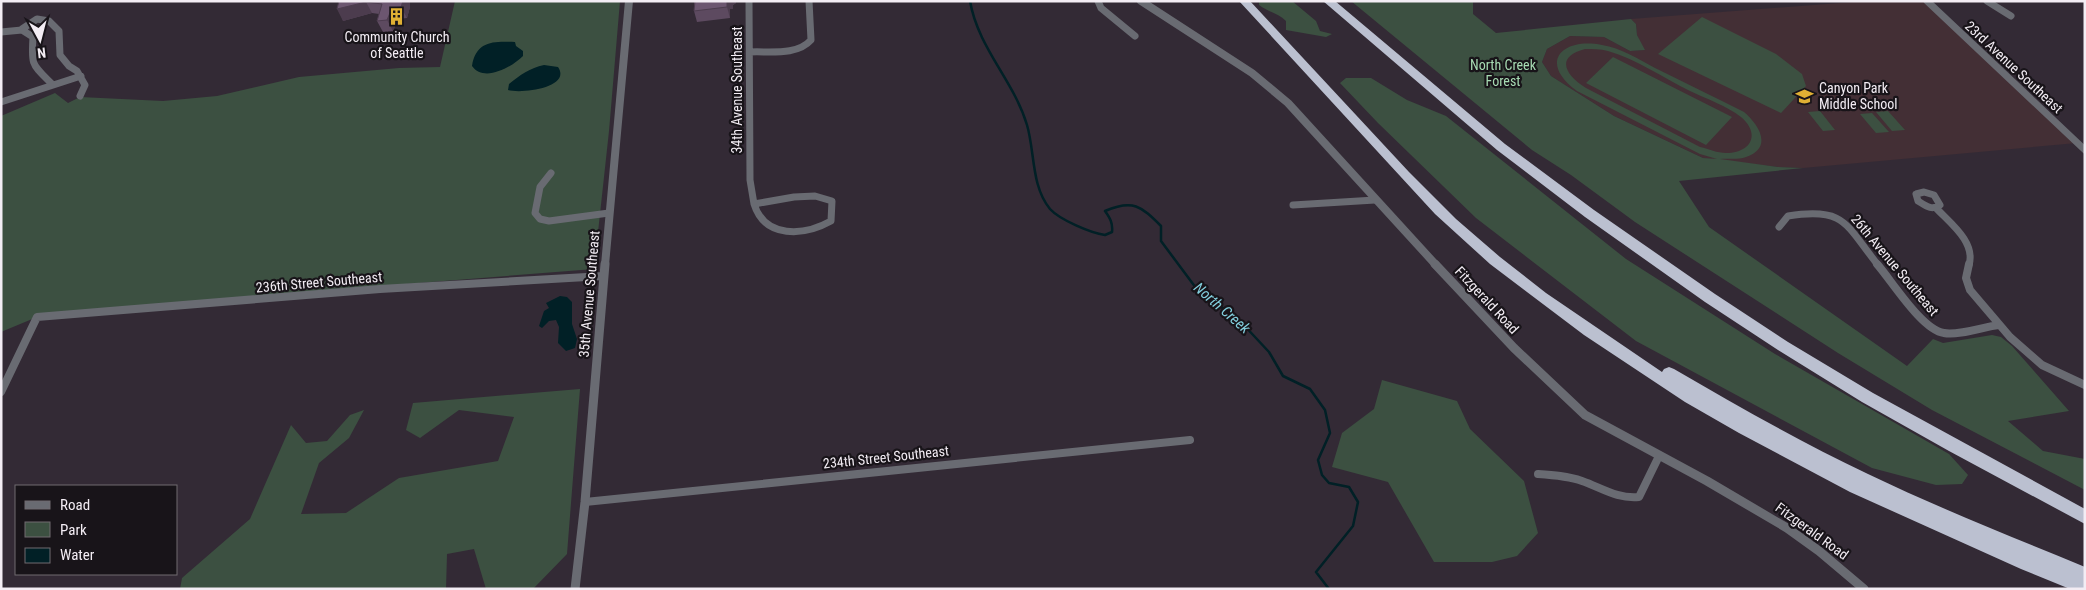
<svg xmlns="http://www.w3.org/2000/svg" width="2086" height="590" font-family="'Roboto Condensed',sans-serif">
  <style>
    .education { fill: #432f35 }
    .green { fill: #3c5041; fill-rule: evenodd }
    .water { fill: #012026 }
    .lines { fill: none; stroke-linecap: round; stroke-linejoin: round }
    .stream { stroke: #012026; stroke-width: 2.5 }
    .minor-far1 { stroke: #696b72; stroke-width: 7 }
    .minor { stroke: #696b72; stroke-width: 8 }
    .tertiary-far1 { stroke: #696b72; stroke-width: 8 }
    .tertiary { stroke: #696b72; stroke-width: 9 }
    .motorway { fill: #bbc0d0; fill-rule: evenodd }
    .wall { fill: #5d4a60 }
    .shaded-wall { fill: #4c3c4e }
    .building { fill: #6c5670; stroke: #4c3c4e }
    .labels { text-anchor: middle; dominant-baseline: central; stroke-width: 4.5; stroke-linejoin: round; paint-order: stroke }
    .poi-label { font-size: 14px; fill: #f3edf4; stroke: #181419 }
    .park-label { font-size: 14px; fill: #a7dbb3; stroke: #181419 }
    .street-label { font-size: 14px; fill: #f3edf4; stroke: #181419 }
    .water-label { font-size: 15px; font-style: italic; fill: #83cfde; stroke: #181419 }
  </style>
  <rect width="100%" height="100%" fill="#332a35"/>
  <path class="education" d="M1866,1H1927L2077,143L1803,168L1778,167L1703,158L1614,116L1551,76L1542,62L1547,49L1570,36L1604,37L1630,51L1644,50L1637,35L1636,24L1631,19Z"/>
  <path class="green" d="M455,1H620L609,131L594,269L381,286L37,317L1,332V116L55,93L68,103L80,97L163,101L217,96L299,77L399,68L440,67Z
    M1259,1H1292L1316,21L1320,31L1332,34L1326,37L1286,30V21C1278,13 1268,12 1259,5Z
    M1351,1H1473V14L1496,33L1631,19L1636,24L1637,35L1645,50L1630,51L1604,37L1570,36L1547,49L1542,62L1551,76L1614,116L1703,158L1717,159L1700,154L1577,91C1537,62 1563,37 1602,45C1621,48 1638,59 1655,68C1684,82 1714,97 1744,112C1758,124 1774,147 1746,157C1738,160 1727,158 1720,159L1778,167L1803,168L1679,181L1709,227L1907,366L1933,339L1943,343L1992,335L2001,337L2012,346L2069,411L2008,421L2043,451L2085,459V490L1932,410L1838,353L1635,222L1571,175L1532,150ZM1585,49C1593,49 1600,49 1608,51C1636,59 1664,78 1690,91C1707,99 1727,106 1741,117C1761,134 1751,153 1726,153C1717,153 1709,149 1700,147L1586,88C1566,76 1554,57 1585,49Z
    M1702,17L1776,54L1802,74L1806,86L1781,113L1658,54Z
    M1613,57L1732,117L1706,145L1586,83Z
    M1346,78H1371L1407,100L1446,116L1626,259L1775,354L1949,454L1968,475L1962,484L1936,485L1872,468L1636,341L1476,218L1378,123L1340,83Z
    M1820,111L1835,130L1823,131L1808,112Z
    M1888,111L1905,130L1892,131L1876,112Z
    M1872,113L1889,132L1876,133L1860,114Z
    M1382,380L1457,401L1470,429L1524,481L1538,533L1517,556L1492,562H1434L1388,482L1332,467L1342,433L1374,409Z
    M580,389L567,554L533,589H486L474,549L447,554L446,589H180L182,578L250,519L291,425L306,443L327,441L350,415L364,410L349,438L319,463L301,514L346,513L399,478L498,461L514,417L459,410L420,438L406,430L413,403Z"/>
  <path class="water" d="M515,42L516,46L523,51V56C512,67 484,83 472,66C476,41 493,41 515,42Z
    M544,65L558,67C572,88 521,94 508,90L509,84C520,75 530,68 544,65Z
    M560,296L567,297L572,302V324L577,339L575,348L566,351L558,343L559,327L556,320L549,321L542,328L539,326L544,311L549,308L546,303Z"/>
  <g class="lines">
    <path class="stream" d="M970,1C978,48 1014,81 1027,125C1035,152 1031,186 1050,209C1060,220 1091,233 1105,235L1112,232C1113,223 1110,218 1105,211C1133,199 1141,206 1161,226V241L1196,288L1241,322L1269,352L1283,376L1310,389L1325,410L1330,433L1318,460L1322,475L1329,483L1349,487L1358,502L1353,526L1316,572L1329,589"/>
    <path class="minor-far1" d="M749,1L750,180L754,204
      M1098,1L1101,8L1135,36
      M1927,1L2085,150
      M1987,1L2011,16
      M22,29L37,19L49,21L59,31L60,55L69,66L77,71L85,85L80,96
      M1,32L22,30L33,37C31,66 32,64 52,84
      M750,52C769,51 797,56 811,40L809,1
      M1,102L81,76
      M551,173L540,187L535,213L540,219L549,221L609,213
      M1924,192L1934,195L1940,205C1932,211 1926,206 1918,201L1916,194Z
      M815,196L832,201L831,221C804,236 765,239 754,204L794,197Z
      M1293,205L1375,200
      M1936,208C1950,223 1976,242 1969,265
      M1779,227L1788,216C1846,207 1845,224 1878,265"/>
    <path class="minor" d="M1877,264C1892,281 1922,330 1944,333C1957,336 1984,327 1998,325
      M1969,264L1966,278L1970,290L2010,337L2042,365L2085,385
      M1,392L37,317L380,289L604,276
      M1538,474C1553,475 1568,476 1582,481C1602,488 1617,499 1639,497L1659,456
      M585,502L1190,440"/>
    <path class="tertiary-far1" d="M1141,1L1252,73L1288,103L1436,265
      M605,265L629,1"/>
    <path class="tertiary" d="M1435,264L1514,348L1585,415L1707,481L1787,528L1819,551L1864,589
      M575,589L585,502L605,264"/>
    <path class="motorway" d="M1239,1H1250L1409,172L1456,219L1500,257L1546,293L1662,372L1664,369L1669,367L1674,369C1738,406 1802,443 1868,474C1939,508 2012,537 2085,567V589H2070L2021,569L1850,492L1739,433L1685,402L1584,335L1490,264L1435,214Z
      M1323,1H1335L1505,144L1594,210L1715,294L1788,342L1873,393L2085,509V524L1949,451L1862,402L1778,350L1705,302L1585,217L1497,150Z"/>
  </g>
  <path class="wall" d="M339,1L410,2V7L407,18L398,19L393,31L383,32L377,21L379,14L372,13L343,21Z
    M694,1H736V3L733,5V9H730V18L697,22L694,11Z"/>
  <path class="shaded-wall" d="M403,1H410V7L407,18L401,7Z
    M727,1H736V3L733,5V9H730V18L727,7Z
    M366,2L372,13L343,21L337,9Z
    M392,8L398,19L393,31L387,20Z"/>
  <path class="building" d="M339,1H403L401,7L392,8L387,20L377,21L382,4L366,2L337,9Z
    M695,1H727V7L694,11Z"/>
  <defs>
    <symbol id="building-bare" viewBox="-9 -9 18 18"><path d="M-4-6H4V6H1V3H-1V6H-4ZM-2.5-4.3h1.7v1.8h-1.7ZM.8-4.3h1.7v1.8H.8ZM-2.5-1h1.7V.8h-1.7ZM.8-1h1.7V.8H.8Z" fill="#e0b034" stroke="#181419" stroke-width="2.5" paint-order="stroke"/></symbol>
    <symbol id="school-bare" viewBox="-9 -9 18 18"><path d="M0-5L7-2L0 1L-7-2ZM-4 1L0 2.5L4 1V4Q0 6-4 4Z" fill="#e0b034" stroke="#181419" stroke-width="2.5" paint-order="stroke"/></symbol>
  </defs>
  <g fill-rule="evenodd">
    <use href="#building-bare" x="384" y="4" width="25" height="25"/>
    <use href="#school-bare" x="1792" y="84" width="25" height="25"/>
  </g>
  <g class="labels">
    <g class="poi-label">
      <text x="397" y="37">Community Church<tspan x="397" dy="16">of Seattle</tspan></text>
      <text x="1819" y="88" text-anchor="start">Canyon Park<tspan x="1819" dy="16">Middle School</tspan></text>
    </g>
    <g class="park-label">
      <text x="1503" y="65">North Creek<tspan x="1503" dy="16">Forest</tspan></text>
    </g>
    <g class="street-label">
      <text transform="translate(2014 67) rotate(43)">23rd Avenue Southeast</text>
      <text transform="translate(737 90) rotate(-90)">34th Avenue Southeast</text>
      <text transform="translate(1895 265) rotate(50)">26th Avenue Southeast</text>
      <text transform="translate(319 282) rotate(-5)">236th Street Southeast</text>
      <text transform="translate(589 294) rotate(-85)">35th Avenue Southeast</text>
      <text transform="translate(1487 300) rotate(47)">Fitzgerald Road</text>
      <text transform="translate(886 457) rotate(-6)">234th Street Southeast</text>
      <text transform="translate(1812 531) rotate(36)">Fitzgerald Road</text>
    </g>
    <g class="water-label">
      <text transform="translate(1222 308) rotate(41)">North Creek</text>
    </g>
  </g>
  <rect width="2086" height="590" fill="none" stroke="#f3edf4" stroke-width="5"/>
  <rect x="15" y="485" width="162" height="90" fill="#181419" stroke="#706b71"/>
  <rect x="25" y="501" width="25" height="8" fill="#696b72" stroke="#706b71"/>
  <text x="60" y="510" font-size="15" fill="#f3edf4">Road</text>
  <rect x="25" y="522" width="25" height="15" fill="#3c5041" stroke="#706b71"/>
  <text x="60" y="535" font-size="15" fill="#f3edf4">Park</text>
  <rect x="25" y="548" width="25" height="15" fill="#012026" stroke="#706b71"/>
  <text x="60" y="560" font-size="15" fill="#f3edf4">Water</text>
  <g transform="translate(40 40) rotate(173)" stroke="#181419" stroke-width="4" paint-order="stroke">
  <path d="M0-4L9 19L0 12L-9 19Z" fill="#f3edf4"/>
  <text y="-8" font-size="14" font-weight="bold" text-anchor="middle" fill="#f3edf4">N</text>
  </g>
</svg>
